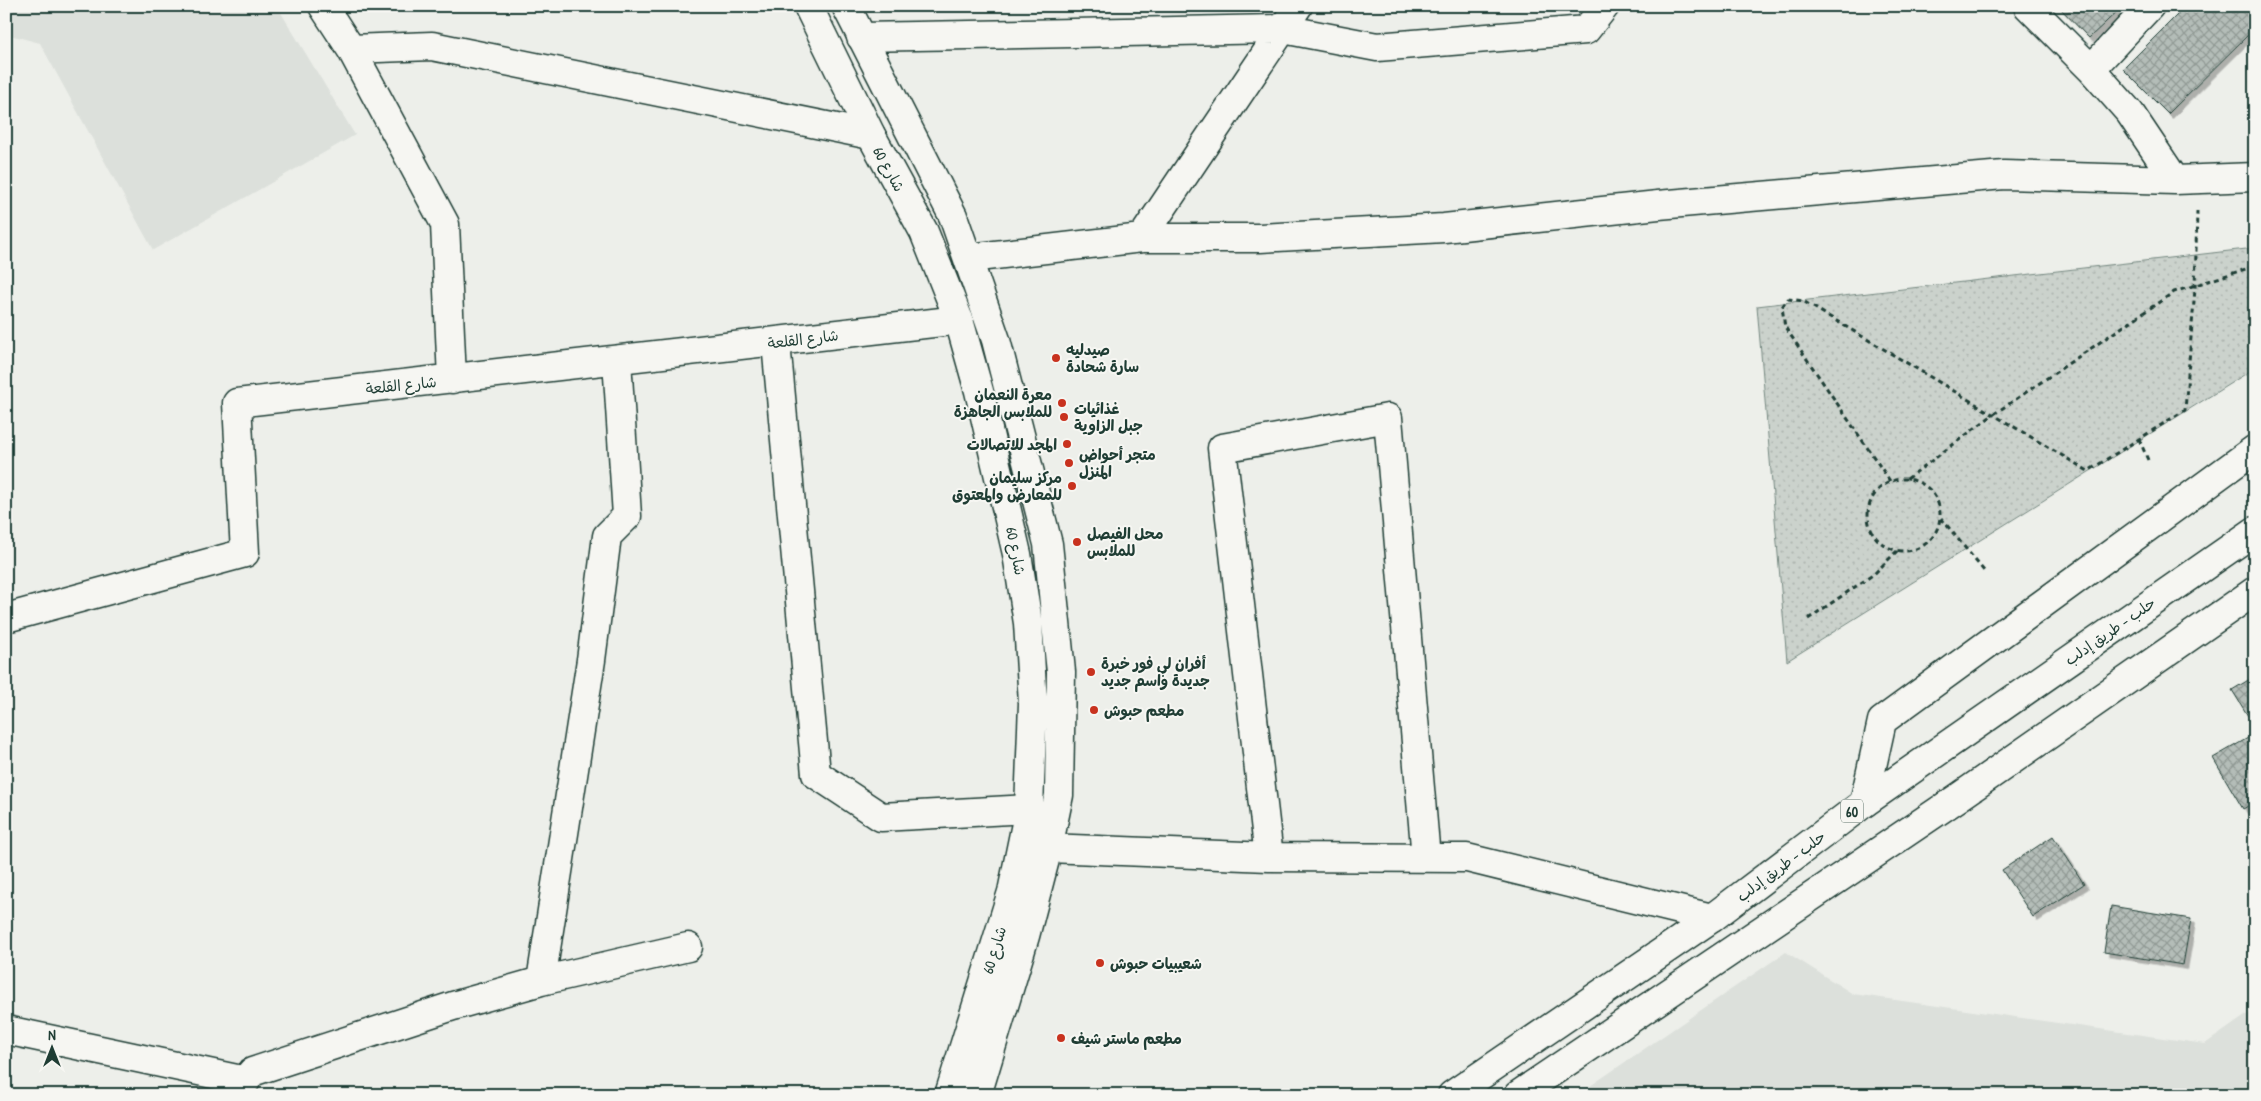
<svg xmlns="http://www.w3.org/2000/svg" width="2261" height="1101" font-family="'Patrick Hand','Playpen Sans Arabic',sans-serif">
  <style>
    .built { fill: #dce0db }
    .park { fill: url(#park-dots); stroke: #758880 }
    .building { fill: url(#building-cross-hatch); stroke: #1f3d34; filter: url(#shadow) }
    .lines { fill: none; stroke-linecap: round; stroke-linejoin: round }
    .street-casing { stroke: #1f3d34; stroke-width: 31 }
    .primary-casing { stroke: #1f3d34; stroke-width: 31 }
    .path { stroke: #1f3d34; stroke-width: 3; stroke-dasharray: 5 4; stroke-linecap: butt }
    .street { stroke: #f6f6f2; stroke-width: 28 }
    .primary { stroke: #f6f6f2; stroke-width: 28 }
    .poi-dot { fill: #c8321e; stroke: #f6f6f2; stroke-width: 2 }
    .labels { text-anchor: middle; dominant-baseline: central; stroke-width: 4; stroke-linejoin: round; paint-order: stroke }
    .shield { fill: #f6f6f2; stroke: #60746d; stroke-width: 1 }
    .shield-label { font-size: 14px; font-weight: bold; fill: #1f3d34 }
    .street-label { font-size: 15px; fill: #1f3d34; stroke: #f6f6f2 }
    .poi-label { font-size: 15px; font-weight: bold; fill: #1f3d34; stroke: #f6f6f2; text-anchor: start }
  </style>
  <defs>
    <pattern id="park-dots" width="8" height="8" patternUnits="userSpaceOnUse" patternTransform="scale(1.25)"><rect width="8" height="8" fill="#cbd2cc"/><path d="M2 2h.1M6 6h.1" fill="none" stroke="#aeb5b0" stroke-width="1.8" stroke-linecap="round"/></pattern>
    <pattern id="building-cross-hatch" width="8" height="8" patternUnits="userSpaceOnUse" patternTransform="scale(1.25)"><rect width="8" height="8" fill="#b4bdb8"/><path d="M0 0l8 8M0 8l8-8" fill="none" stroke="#929b96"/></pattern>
    <filter id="shadow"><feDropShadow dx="4.5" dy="4.5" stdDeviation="0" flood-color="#0004"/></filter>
  </defs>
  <rect width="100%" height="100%" fill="#edefea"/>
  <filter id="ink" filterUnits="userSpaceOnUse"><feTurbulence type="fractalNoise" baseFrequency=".02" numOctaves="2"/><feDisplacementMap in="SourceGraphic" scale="10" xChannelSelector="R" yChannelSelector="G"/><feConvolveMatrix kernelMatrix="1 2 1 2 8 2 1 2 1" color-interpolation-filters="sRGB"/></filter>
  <g filter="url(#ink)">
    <path class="built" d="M6,6H277L355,135L153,250L40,43L6,34Z
      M1786,952L1853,994L2205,1044L2255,1009V1095H1577Z"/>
    <path class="park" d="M2255,248V368L1787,661L1757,306Z"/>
    <path class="building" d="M2058,6H2123L2089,38Z
      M2186,6H2255V28L2168,114L2123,69Z
      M2255,676V711L2248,716L2232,690Z
      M2255,734V802L2243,809L2213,758Z
      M2053,836L2084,884L2033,917L2002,870Z
      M2111,906L2191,919L2183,965L2104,952Z"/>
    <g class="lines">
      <defs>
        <path id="street" d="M323,6L351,49L445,224L452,379
          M2028,6L2091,69L2130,113L2175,180
          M861,37L1283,29L1377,47L1586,30L1605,6
          M351,49L432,46L871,135
          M2091,69L2150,6
          M1142,238L1298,6
          M969,258L1142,238H1260L1444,228L1658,205L2004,175L2175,180L2255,177
          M776,343L816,774L881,817L1029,809
          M6,618L245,553L237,403L959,320
          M1864,803L1882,721L2255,449
          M1048,848L1269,857L1467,858L1712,918
          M1269,857L1222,448L1388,418L1426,858
          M541,981L591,660L607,536L627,516L617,360
          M6,1030L246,1081
          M236,1095L252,1072L453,1006L541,981L688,947"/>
        <path id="primary" d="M808,6L871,135L924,232L959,320L979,391L1017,554L1028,623L1033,703L1029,809L1012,892L949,1095
          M846,6L953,216L996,340L1048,544L1061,672L1059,795L1048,848L1025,936L977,1095
          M1452,1095L1712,918L1864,803L2255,531
          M1518,1095L1959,797L2255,591"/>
      </defs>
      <use href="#street" class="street-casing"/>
      <use href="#primary" class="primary-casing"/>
      <path class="path" d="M2139,439L2148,460
        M1868 515a36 36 0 1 1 72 0a36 36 0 1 1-72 0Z
        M1907,479L1994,414L2174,292L2255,266
        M1890,481L1785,327L1782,307L1788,299L1803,301L2088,471L2185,410L2195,289L2197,211
        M1941,518L1984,571
        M1808,619L1874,574L1897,551"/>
      <use href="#street" class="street"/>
      <use href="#primary" class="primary"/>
    </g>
  </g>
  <g class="poi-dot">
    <circle cx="1056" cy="358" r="5"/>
    <circle cx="1062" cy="403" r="5"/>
    <circle cx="1064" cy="417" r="5"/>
    <circle cx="1067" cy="444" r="5"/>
    <circle cx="1069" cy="463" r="5"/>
    <circle cx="1072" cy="486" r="5"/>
    <circle cx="1077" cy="542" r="5"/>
    <circle cx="1091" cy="672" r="5"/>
    <circle cx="1094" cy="710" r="5"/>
    <circle cx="1100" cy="963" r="5"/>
    <circle cx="1061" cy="1038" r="5"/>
  </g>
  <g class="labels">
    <rect class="shield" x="1841" y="799.5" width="22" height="23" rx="4"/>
    <g class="shield-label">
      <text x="1852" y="811">60</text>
    </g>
    <g class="street-label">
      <text transform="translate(889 169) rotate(61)">شارع 60</text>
      <text transform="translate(803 339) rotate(-7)">شارع القلعة</text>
      <text transform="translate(401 385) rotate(-6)">شارع القلعة</text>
      <text transform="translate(1016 551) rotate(79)">شارع 60</text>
      <text transform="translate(2110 631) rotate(-35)">حلب - طريق إدلب</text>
      <text transform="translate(1781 866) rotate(-37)">حلب - طريق إدلب</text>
      <text transform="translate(994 950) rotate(-73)">شارع 60</text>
    </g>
    <g class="poi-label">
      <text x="1066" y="349">صيدليه<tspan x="1066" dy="17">سارة شحادة</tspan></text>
      <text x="1052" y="394" text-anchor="end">معرة النعمان<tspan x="1052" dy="17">للملابس الجاهزة</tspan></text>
      <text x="1074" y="408">غذائيات<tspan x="1074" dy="17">جبل الزاوية</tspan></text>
      <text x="1057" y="444" text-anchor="end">المجد للاتصالات</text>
      <text x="1079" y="454">متجر أحواض<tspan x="1079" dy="17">المنزل</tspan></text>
      <text x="1062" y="477" text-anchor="end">مركز سليمان<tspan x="1062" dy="17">للمعارض والمعتوق</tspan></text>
      <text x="1087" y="533">محل الفيصل<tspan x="1087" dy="17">للملابس</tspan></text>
      <text x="1101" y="663">أفران لي فور خبرة<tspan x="1101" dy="17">جديدة واسم جديد</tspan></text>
      <text x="1104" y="710">مطعم حبوش</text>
      <text x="1110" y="963">شعيبيات حبوش</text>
      <text x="1071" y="1038">مطعم ماستر شيف</text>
    </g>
  </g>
  <rect width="2261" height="1101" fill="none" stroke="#f6f6f2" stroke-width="25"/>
  <rect x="12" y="12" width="2236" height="1076" fill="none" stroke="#1f3d34" stroke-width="2" filter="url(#ink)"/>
  <g transform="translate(52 1048)" stroke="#f6f6f2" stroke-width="4" paint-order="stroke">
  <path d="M0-4L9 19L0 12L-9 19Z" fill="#1f3d34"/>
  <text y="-8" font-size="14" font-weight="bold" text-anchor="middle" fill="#1f3d34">N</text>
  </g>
</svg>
